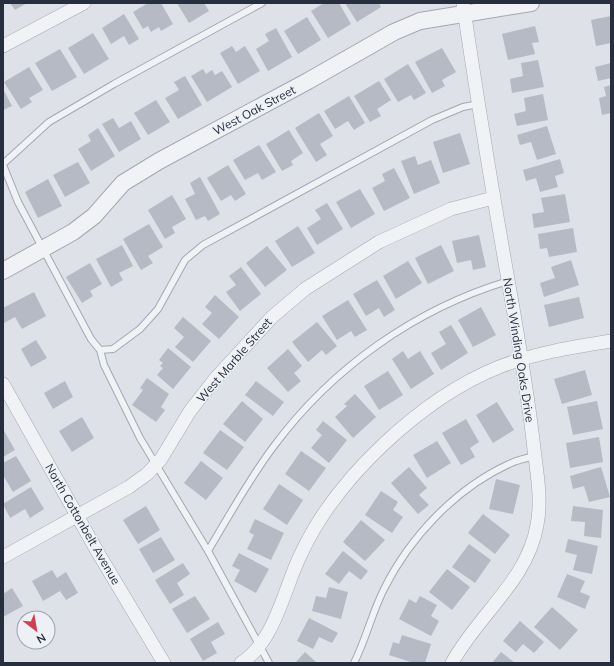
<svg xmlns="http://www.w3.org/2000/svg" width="614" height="666" font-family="Mulish,sans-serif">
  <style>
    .building { fill: #b5bac4 }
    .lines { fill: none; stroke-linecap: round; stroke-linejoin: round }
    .service-casing { stroke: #a3a8b1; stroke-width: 8 }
    .minor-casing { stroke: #a3a8b1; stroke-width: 14 }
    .tertiary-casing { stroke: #a3a8b1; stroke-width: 18 }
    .service { stroke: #f0f2f6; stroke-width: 6 }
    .minor { stroke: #f0f2f6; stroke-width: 13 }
    .tertiary { stroke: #f0f2f6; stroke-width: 16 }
    .labels { text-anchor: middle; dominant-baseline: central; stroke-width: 3; stroke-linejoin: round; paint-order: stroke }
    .street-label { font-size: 12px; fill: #272e3e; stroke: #edf0f5 }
  </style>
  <rect width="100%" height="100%" fill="#dee1e7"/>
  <path class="building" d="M10,3H27L15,10Z
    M148,3H161L173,24L161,31L159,27L151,32L148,26L143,29L133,12Z
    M177,3H204L209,11L189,23Z
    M324,3H339L351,24L328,38L311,11Z
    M345,3H379L381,7L357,22Z
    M124,14L139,39L129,45L124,36L111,44L102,28Z
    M611,16V43L596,46L591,20Z
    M307,17L321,40L298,54L284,31Z
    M535,26L539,42L532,43L535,54L508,60L502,34Z
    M276,28L292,57L268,71L256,49L269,41L265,34Z
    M93,33L109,59L84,74L68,48Z
    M232,46L236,52L245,46L260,71L238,84L220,53Z
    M442,48L456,72L442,80L445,86L432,93L415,62Z
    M60,49L77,77L52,91L35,63Z
    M538,60L544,87L512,93L510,79L523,76L521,63Z
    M611,63V78L598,81L595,67Z
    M408,64L426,93L414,100L411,95L398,102L384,79Z
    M29,67L43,90L29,98L32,102L21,109L4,82Z
    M203,69L206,74L212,70L215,75L222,71L232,87L207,102L191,76Z
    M185,76L202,105L178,119L165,98L179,90L174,82Z
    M379,81L391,100L377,109L381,116L370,122L354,96Z
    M611,85V113L602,115L599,98L606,96L604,87Z
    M3,89L12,106L3,110Z
    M543,94L548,120L517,126L514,114L526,111L524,98Z
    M349,96L365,123L354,130L348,121L335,129L324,111Z
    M156,100L170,122L148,135L134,113Z
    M319,113L333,136L320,144L327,155L316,162L295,128Z
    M113,118L119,128L131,121L141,139L119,152L102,124Z
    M547,126L556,154L537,160L531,142L520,145L517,135Z
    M98,128L115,156L91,171L78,149L91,141L88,135Z
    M289,130L303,153L291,161L293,165L282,171L266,144Z
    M460,133L470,164L443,173L433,142Z
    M259,145L276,172L262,180L258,173L245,180L233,160Z
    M415,156L418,165L431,160L440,183L414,194L401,161Z
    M560,159L564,173L555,176L558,187L540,192L536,178L526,181L523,170Z
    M78,162L90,183L65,197L53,175Z
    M228,165L246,194L235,201L231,195L221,201L207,178Z
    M394,168L410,198L384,211L372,188L385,181L382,174Z
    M200,177L220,214L208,221L205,216L196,220L185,199L195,194L190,183Z
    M48,179L62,206L38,218L25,192Z
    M360,189L375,214L351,228L336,202Z
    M565,194L570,222L534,228L532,214L544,212L541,198Z
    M172,195L186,219L172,227L175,233L165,239L148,210Z
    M327,203L343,229L317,245L307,228L321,219L315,210Z
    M149,224L163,247L148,256L153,263L141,270L123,239Z
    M298,226L315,253L292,267L275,241Z
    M573,228L577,252L549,257L547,248L540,249L538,234Z
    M479,235L486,267L473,270L471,260L457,263L452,241Z
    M122,245L133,266L119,273L123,280L111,287L96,259Z
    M441,245L454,271L428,284L415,258Z
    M267,246L287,270L265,287L246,263Z
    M571,260L579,285L544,297L540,283L555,278L551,267Z
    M408,261L422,283L396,299L383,276Z
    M90,263L102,284L90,291L93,296L82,303L66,277Z
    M241,267L261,294L240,311L226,292L236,285L229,276Z
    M377,280L395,310L384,317L379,308L366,316L353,294Z
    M34,292L46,316L22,329L15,317L4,323L3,308Z
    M215,295L239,317L219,339L202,324L212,313L205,307Z
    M579,297L584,318L549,327L544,305Z
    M348,300L367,330L355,337L351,331L337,340L322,316Z
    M481,307L496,335L473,347L458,320Z
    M183,317L211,341L193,362L175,347L184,337L174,328Z
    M317,322L337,346L326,355L322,350L308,362L292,342Z
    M451,325L468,353L441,370L431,353L446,344L439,332Z
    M36,340L47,358L31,367L21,349Z
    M168,348L191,367L173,389L157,375L163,368L160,366L163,363L159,360Z
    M288,349L302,366L294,373L301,381L288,392L267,368Z
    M403,351L408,359L420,351L434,374L411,389L392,359Z
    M585,370L592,395L562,404L554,379Z
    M388,371L403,395L379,410L364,386Z
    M147,378L169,394L161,407L165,410L156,422L132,405L143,390L140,388Z
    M65,381L73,397L53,409L44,393Z
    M256,381L284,402L273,416L245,395Z
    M355,394L376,417L353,438L335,417L347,406L344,404Z
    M242,401L263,419L245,442L223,424Z
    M597,401L603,429L573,435L567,407Z
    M497,402L514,430L493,443L476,415Z
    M82,417L94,438L72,452L59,431Z
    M466,419L479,442L470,448L475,457L461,465L442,433Z
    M323,421L347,440L329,463L311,448L322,435L316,430Z
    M3,429L15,450L3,457Z
    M220,430L244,447L227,470L203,453Z
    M599,437L603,462L570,468L566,443Z
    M437,441L451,463L427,478L413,455Z
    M301,451L326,468L309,491L285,474Z
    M16,456L31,481L13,492L3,475V463Z
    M201,461L223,478L206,500L184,483Z
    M409,467L427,488L419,495L429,505L418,514L391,483Z
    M601,467L610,497L589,502L584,486L573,489L570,476Z
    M496,479L520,485L513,514L489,509Z
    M279,484L303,500L287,525L263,509Z
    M31,487L44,509L30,518L25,509L10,518L3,504Z
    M381,491L398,502L393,510L403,517L392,533L365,515Z
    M146,506L160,530L138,544L123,520Z
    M573,506L603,510L601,538L584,536L585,522L571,521Z
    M483,514L510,535L495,554L468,533Z
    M255,519L284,533L271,560L247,549L254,535L249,532Z
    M361,520L385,540L365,561L343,542Z
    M161,537L175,560L153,573L139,549Z
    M568,539L598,546L592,574L573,570L577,555L565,552Z
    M469,544L491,560L475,583L452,567Z
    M343,551L368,571L361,580L349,571L339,584L325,574Z
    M239,553L269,569L256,593L234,581L240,570L232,566Z
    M183,563L190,574L177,583L184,595L170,604L155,580Z
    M447,569L470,587L452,610L429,592Z
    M52,570L57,578L66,572L78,593L66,600L60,591L43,601L32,581Z
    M567,574L585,581L580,592L590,596L585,609L557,597Z
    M329,587L348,592L341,619L312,611L316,596L326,598Z
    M12,588L23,606L3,617V594Z
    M195,596L210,619L187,633L172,609Z
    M420,596L437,605L431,616L439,621L431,636L399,619L409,599L416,603Z
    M552,607L578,630L560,650L534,627Z
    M309,618L338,633L332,643L319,637L313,649L297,641Z
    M520,621L544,642L534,653L523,644L516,652L503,641Z
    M218,622L225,634L211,642L217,653L203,661L190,639Z
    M402,635L431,644L425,663H414L389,655L393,642L399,644Z
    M305,652L317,663H295Z
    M501,652L515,663H492Z"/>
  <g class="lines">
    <defs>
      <path id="service" d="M3,164L49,122L114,84L262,3
        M3,165L18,202L91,339L100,350L113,349L140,329L158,309L185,260L203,245L432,120L463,107L479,104
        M100,350L104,365L140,438L208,551
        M269,663L208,551C229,516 249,479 274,446C332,368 415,309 508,281
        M354,663C366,639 372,613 384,589C410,537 455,489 509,464C517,460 526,458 535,456"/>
      <path id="minor" d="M3,46L84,3
        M3,384L97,551L164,663
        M3,557L129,487L147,474L161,459L190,411L215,379L272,317L305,289L379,242L451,209L493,198
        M241,663C275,642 284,588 301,554C336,478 422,398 499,367C535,353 573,347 611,341
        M452,663C477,616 528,580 537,525C542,500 537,474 534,449C529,402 521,355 513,308C495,207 478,105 463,3"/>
      <path id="tertiary" d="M3,271L73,232L94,216L123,183L159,161L308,81L394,32L420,21L531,3"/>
    </defs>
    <use href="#service" class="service-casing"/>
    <use href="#minor" class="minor-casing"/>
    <use href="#tertiary" class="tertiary-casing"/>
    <use href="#service" class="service"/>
    <use href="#minor" class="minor"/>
    <use href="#tertiary" class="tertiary"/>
  </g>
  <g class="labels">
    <g class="street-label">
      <text transform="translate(254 110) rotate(-28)">West Oak Street</text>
      <text transform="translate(519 350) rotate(81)">North Winding Oaks Drive</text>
      <text transform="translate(234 360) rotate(-49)">West Marble Street</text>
      <text transform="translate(83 524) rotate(60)">North Cottonbelt Avenue</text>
    </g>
  </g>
  <rect width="614" height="666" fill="none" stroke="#272e3e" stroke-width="8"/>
  <g transform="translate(36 630) rotate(149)"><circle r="19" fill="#edf0f5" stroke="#9ea2ac"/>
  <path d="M0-3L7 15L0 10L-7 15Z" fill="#cf4050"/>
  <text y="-6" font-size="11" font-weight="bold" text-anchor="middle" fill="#272e3e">N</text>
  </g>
</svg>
